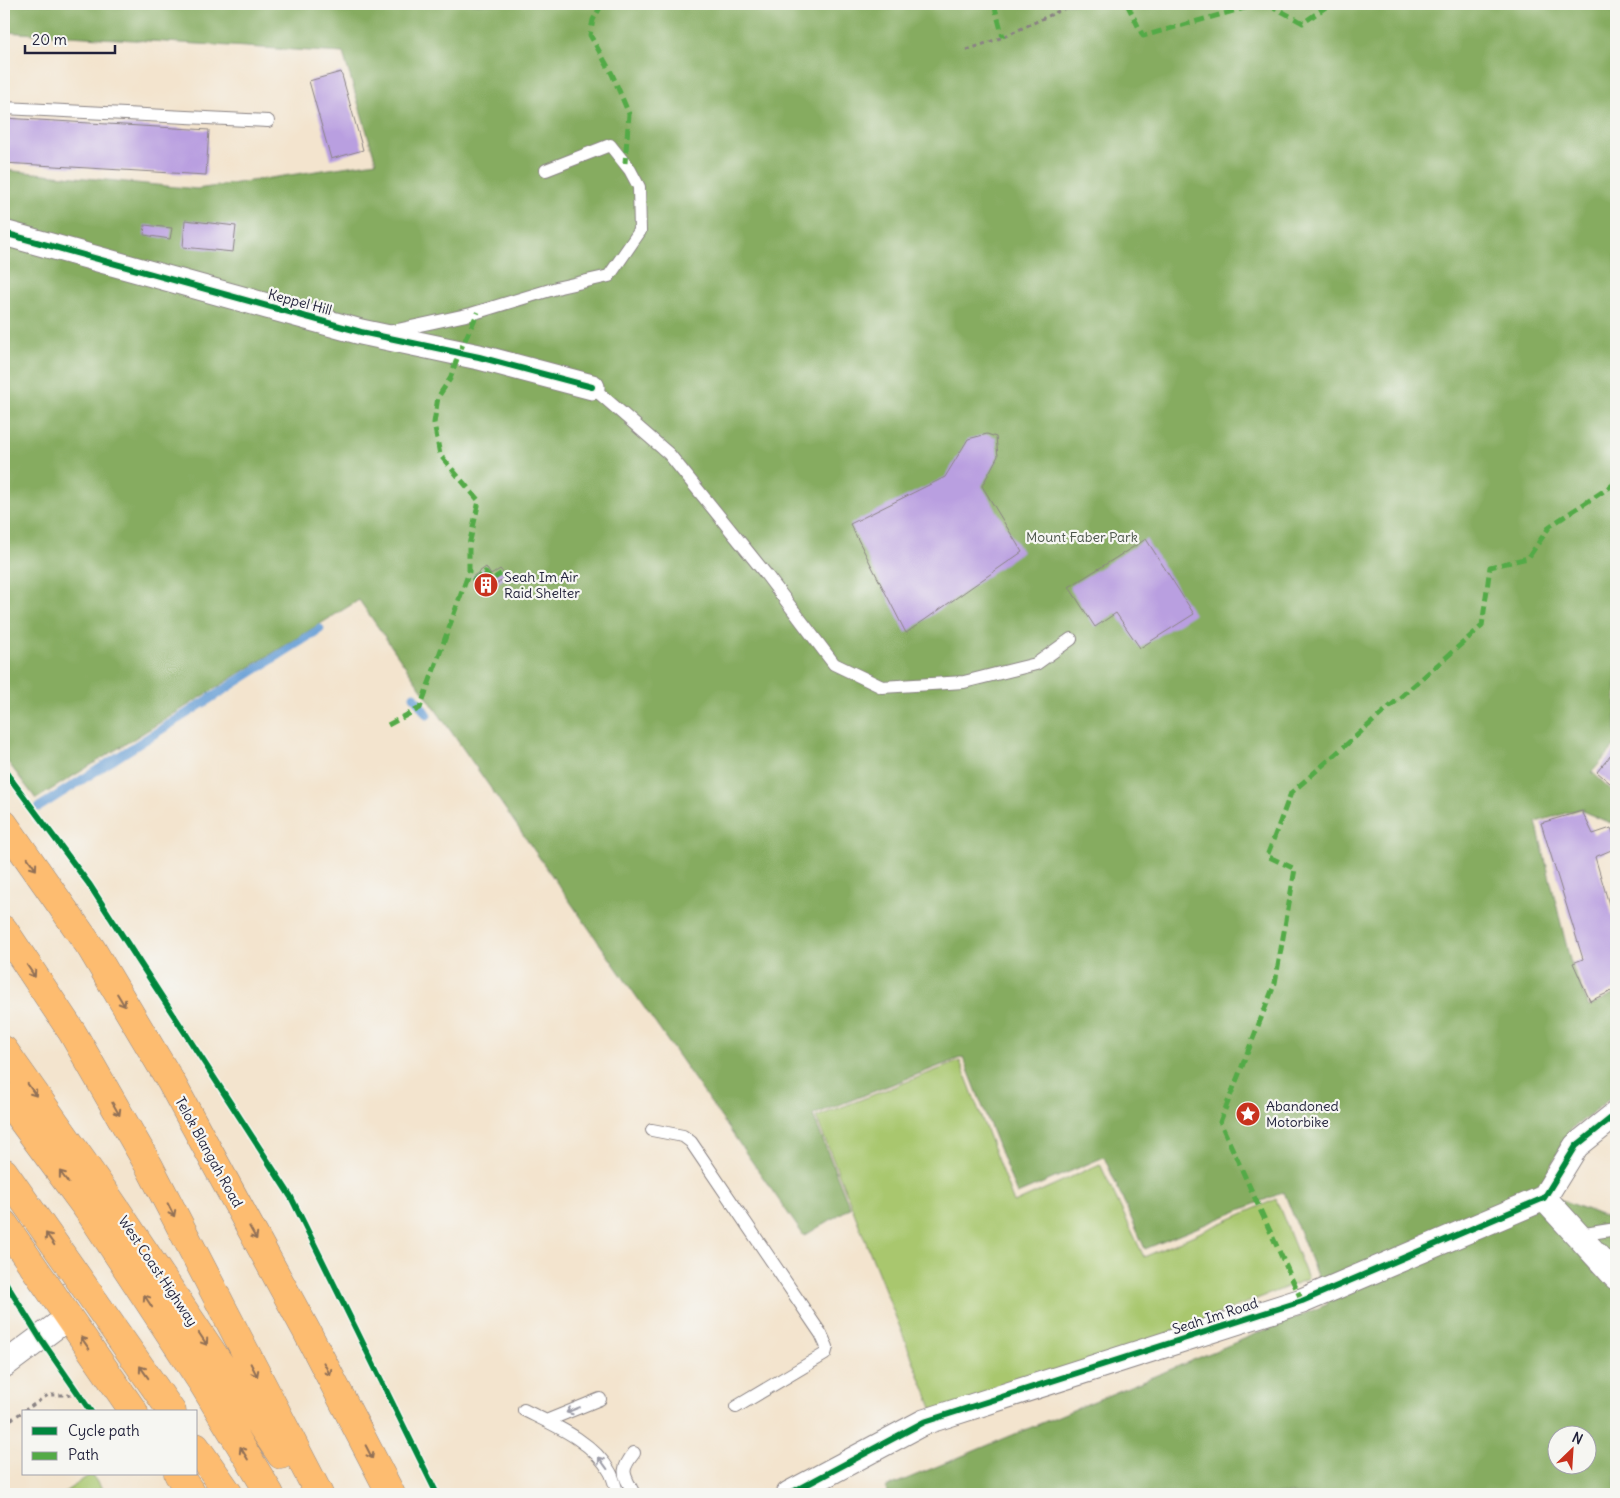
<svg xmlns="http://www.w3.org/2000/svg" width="1620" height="1498" font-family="Delius,sans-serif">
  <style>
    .green { fill: #a9c76e; stroke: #667454 }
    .forest { fill: #86ac61; stroke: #54674e; fill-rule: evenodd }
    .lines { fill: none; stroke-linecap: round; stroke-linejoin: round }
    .stream { stroke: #689fd5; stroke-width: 9 }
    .building { fill: #b99fe0 }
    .lane-casing { stroke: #8a8384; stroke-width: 14 }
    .street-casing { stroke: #8a8384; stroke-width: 27 }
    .primary-casing { stroke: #8a8384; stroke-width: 29 }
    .highway-casing { stroke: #8a8384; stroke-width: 29 }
    .path { stroke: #8a8384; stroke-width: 3; stroke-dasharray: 4 4; stroke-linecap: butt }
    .lane { stroke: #fff; stroke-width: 12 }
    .street { stroke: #fff; stroke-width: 25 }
    .primary { stroke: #fdbc70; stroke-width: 28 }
    .highway { stroke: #fdbc70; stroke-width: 28 }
    .quiet { stroke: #53aa46; stroke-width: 5; stroke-dasharray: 10 5; stroke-linecap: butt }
    .cycleway-casing { stroke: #f6f6f2; stroke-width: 9 }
    .cycleway { stroke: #00873e; stroke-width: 6 }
    .oneway { stroke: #906f56 }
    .oneway2 { stroke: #9c9ca7 }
    .labels { text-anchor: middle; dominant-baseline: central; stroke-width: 4.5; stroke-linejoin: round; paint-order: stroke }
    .street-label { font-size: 14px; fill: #22223b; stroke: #f6f6f2 }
    .park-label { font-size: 14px; fill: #4a544a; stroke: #f6f6f2 }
    .poi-label { font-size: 14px; fill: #22223b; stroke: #f6f6f2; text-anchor: start }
  </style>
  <rect width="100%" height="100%" fill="#f6f6f2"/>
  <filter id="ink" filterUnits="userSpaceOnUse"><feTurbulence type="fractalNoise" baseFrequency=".02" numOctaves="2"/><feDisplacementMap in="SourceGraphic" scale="10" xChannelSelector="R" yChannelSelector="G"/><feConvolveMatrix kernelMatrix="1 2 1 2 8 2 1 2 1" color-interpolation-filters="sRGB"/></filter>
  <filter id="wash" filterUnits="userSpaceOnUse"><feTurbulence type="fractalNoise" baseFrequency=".0096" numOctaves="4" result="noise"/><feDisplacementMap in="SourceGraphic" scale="20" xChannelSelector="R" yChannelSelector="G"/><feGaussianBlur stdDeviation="1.12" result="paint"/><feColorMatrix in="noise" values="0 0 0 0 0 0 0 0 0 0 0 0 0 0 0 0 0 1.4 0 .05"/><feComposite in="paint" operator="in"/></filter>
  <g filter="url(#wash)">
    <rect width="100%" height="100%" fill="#f3e4ce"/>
    <path class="green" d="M960,1061L1014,1203L1100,1164L1144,1257L1276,1199L1308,1279L938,1423L816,1117Z
      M91,1474L106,1494H62Z"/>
    <path class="forest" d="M4,4H1616V745L1592,772L1616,794V818L1610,823L1582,811L1584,808L1536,822L1570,960L1589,1007L1616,993V1094L1569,1131L1538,1191L1616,1221V1494H889L885,1488L1328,1304L1284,1192L1145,1249L1104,1157L1017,1194L963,1057L813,1115L850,1208L804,1236L359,600L36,799L4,757V170L197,189L376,162L343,53L4,32ZM1558,1436H1588V1466H1558Z"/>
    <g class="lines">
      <path class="stream" d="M414,696L427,715
        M39,807L320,629"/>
    </g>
    <g id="blocks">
      <path class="building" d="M341,72L363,150L331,159L309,81Z
        M4,118L209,130L206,175L4,163Z
        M185,220L236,226L233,252L183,247Z
        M145,225L172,228L170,239L144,235Z
        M987,434L996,437L998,456L982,486L1022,552L906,633L850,524L945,477L968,439Z
        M1146,539L1194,614L1140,648L1116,613L1095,627L1069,587Z
        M486,567L491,575L500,569L507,577L484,592L472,577Z
        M1616,749V788L1597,772Z
        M1582,811L1593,834L1611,828L1616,840V848L1595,857L1616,928V989L1590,1001L1573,963L1583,959L1541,823Z"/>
    </g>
  </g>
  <g filter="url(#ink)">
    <use href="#blocks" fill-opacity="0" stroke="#8a8384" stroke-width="1"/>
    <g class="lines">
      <defs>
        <path id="lane" d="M4,108L268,121
          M388,332L471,314L560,287L609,276L640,231L639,187L630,170L610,145L546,170
          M592,387L669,454L765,573L834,664L882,687L964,682L1036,664L1071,639
          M652,1130L683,1136L691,1142L821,1334L827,1347L825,1354L736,1407
          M1579,1235L1616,1229
          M524,1410C554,1425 593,1441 610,1472C614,1479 615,1487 618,1494
          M546,1421L600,1399
          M634,1494C624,1474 619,1472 634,1453"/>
        <path id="street" d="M4,233L361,332L479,357L592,387
          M1544,1198L1616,1277
          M4,1365L67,1318
          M789,1494L924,1422L1302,1301L1544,1198L1576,1146L1616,1114"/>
        <path id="primary" d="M4,824L91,948L171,1082L306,1330L391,1494
          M4,1224L134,1412
          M178,1474L192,1494"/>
        <path id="highway" d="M4,930L72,1032L149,1166L319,1494
          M4,1050L110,1200L281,1455
          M4,1096L93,1217L203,1384L270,1494
          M4,1172L172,1412
          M196,1447L229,1494"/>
      </defs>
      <use href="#lane" class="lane-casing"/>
      <use href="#street" class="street-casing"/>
      <use href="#primary" class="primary-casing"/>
      <use href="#highway" class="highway-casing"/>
      <path class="path" d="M967,50L1003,37L1074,4
        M4,1424L48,1395H79"/>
      <use href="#lane" class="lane"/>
      <use href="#street" class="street"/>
      <use href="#primary" class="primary"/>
      <use href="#highway" class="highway"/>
      <path class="quiet" d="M602,4L593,20L590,35L612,74L629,114L625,163
        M994,4L1003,37
        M1127,4L1143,36L1259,4
        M1268,4L1303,23L1330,4
        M472,581L485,572L491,580L501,574
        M388,725L420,708L469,572V545L479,501L440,455L434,423L438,397L450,379L459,353L478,312
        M1302,1301L1220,1122L1275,983L1295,869L1267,856L1291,793L1482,626L1490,567L1528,558L1550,526L1616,483"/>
      <defs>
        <path id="cycleway" d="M4,233L361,332L479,357L592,387
          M4,770L89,884L291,1197L437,1494
          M4,1280L40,1338L91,1412
          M789,1494L924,1422L1302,1301L1544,1198L1576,1146L1616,1114"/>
      </defs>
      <use href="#cycleway" class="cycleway-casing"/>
      <use href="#cycleway" class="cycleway"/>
    </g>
    <defs><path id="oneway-shaft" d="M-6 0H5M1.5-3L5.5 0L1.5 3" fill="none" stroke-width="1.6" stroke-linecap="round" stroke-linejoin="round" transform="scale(1.25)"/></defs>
    <g class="oneway">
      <use href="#oneway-shaft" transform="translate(32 864) rotate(55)"/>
      <use href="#oneway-shaft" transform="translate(31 971) rotate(56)"/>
      <use href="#oneway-shaft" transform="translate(121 1000) rotate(59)"/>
      <use href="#oneway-shaft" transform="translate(32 1090) rotate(55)"/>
      <use href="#oneway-shaft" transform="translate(116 1109) rotate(60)"/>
      <use href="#oneway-shaft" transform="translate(64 1177) rotate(-127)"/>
      <use href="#oneway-shaft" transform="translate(171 1210) rotate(63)"/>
      <use href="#oneway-shaft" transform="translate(253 1233) rotate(61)"/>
      <use href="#oneway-shaft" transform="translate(50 1239) rotate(-125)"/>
      <use href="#oneway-shaft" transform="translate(148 1301) rotate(-123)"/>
      <use href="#oneway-shaft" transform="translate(203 1339) rotate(56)"/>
      <use href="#oneway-shaft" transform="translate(85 1343) rotate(-125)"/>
      <use href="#oneway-shaft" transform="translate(327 1369) rotate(62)"/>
      <use href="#oneway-shaft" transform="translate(254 1370) rotate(63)"/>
      <use href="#oneway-shaft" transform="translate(144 1372) rotate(-125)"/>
      <use href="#oneway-shaft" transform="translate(369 1452) rotate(63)"/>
      <use href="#oneway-shaft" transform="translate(244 1453) rotate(-121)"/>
    </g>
    <g class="oneway2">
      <use href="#oneway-shaft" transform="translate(573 1410) rotate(158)"/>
      <use href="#oneway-shaft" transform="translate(603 1463) rotate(-126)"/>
    </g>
  </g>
  <defs>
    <symbol id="building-disc" viewBox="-11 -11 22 22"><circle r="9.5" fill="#c8321e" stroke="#f6f6f2"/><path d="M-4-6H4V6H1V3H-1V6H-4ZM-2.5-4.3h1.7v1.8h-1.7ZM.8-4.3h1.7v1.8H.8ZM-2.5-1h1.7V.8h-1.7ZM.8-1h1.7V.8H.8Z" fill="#fff"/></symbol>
    <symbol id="sight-disc" viewBox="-11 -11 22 22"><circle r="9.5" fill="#c8321e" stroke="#f6f6f2"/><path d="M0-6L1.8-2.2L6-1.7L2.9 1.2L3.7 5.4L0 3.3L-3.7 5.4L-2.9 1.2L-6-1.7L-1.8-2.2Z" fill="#fff"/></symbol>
  </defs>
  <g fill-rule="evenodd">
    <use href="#building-disc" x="472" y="571" width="28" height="28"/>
    <use href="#sight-disc" x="1234" y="1100" width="28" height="28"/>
  </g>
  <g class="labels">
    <g class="street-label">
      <text transform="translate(300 302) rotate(15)">Keppel Hill</text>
      <text transform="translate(209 1152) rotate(61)">Telok Blangah Road</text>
      <text transform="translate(158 1271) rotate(56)">West Coast Highway</text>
      <text transform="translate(1215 1316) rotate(-18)">Seah Im Road</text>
    </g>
    <g class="park-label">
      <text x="1082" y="537">Mount Faber Park</text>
    </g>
    <g class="poi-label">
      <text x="504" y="577">Seah Im Air<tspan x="504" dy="16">Raid Shelter</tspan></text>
      <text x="1266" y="1106">Abandoned<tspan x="1266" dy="16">Motorbike</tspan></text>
    </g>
  </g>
  <rect width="1620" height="1498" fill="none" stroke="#f6f6f2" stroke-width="20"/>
  <rect x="22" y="1410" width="175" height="65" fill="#f6f6f2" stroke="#a1a1a9"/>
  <rect x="32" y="1427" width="25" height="8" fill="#00873e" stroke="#a1a1a9"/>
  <text x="68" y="1436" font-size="15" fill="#22223b">Cycle path</text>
  <rect x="32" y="1452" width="25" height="8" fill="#53aa46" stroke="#a1a1a9"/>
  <text x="68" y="1460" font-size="15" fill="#22223b">Path</text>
  <g transform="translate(1572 1450) rotate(25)"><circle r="24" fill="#f6f6f2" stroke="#a1a1a9"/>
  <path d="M0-4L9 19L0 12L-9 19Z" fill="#c8321e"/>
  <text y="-8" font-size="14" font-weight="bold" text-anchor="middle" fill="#22223b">N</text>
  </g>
  <path d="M25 45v8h90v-8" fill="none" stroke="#22223b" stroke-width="2.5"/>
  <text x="32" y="45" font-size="15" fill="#22223b" stroke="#f6f6f2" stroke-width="4" paint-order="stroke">20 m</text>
</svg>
